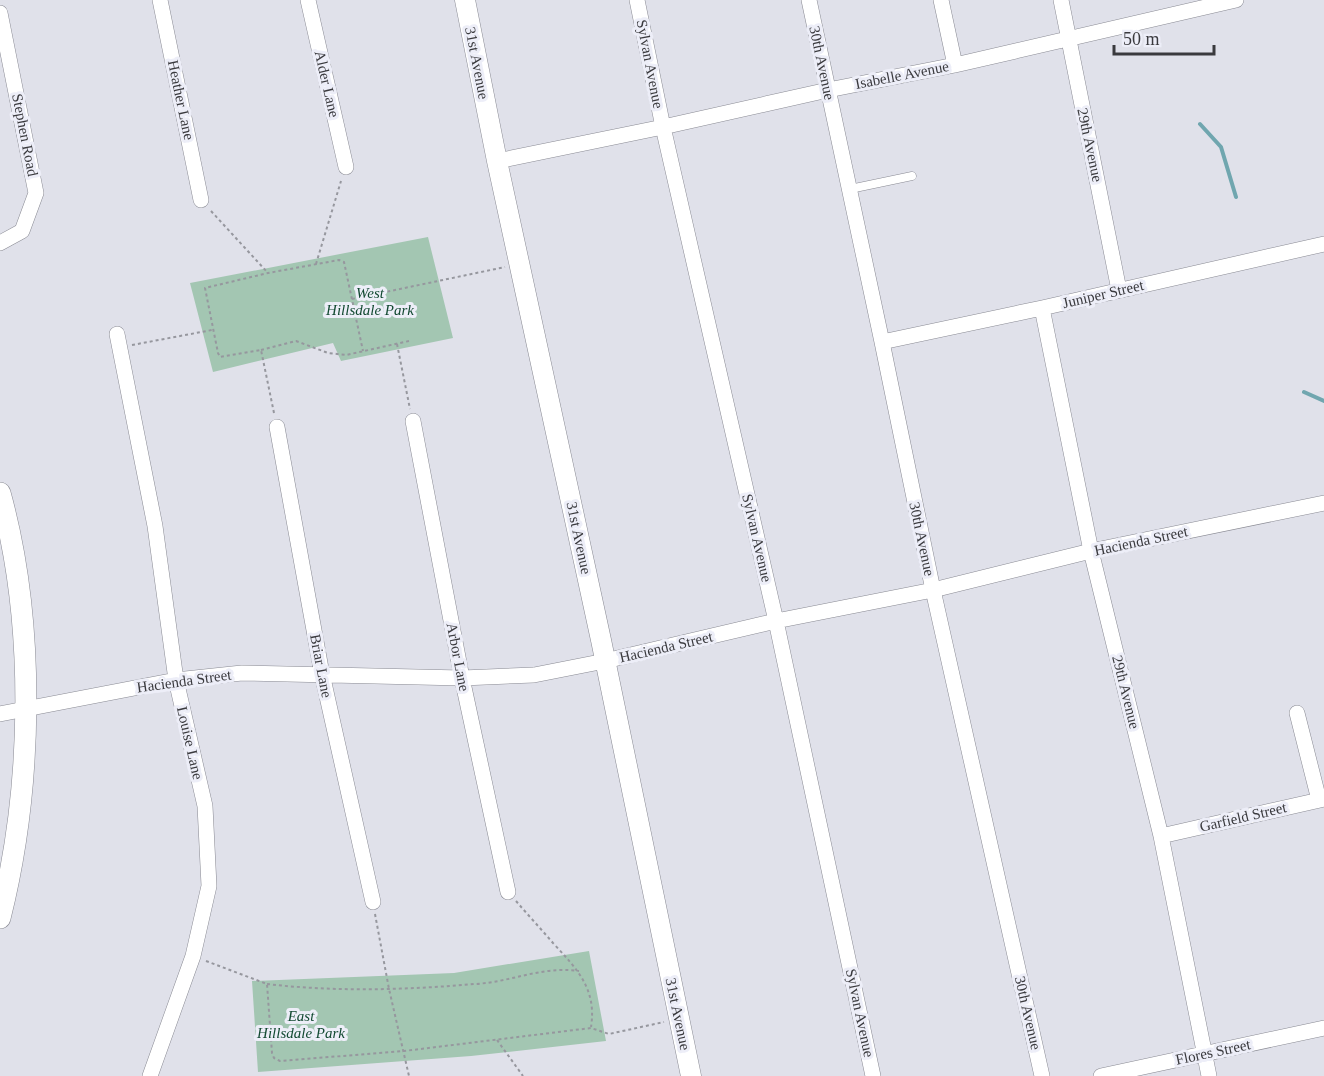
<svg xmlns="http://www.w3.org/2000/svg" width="1324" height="1076" font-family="Georgia,serif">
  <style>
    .green { fill: #a3c6b2 }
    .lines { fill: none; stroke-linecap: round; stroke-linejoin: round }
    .stream { stroke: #70a6af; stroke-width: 4 }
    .service-casing { stroke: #898a93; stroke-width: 9 }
    .minor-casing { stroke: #898a93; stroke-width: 16 }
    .tertiary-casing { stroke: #898a93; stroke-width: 21 }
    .secondary-casing { stroke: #898a93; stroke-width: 22 }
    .path { stroke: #96979e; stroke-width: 2; stroke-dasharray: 3 3; stroke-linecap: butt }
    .service { stroke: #fff; stroke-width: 8 }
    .minor { stroke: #fff; stroke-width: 15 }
    .tertiary { stroke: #fff; stroke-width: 20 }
    .secondary { stroke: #fff; stroke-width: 21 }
    .labels { text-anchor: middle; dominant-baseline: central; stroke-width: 6; stroke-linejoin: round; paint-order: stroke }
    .street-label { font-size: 15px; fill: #3a3a3e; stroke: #edeef8 }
    .park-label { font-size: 15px; font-style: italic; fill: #124931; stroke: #edeef8 }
  </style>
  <rect width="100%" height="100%" fill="#e0e1ea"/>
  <path class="green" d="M428,237L453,338L341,361L333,343L213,372L190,283Z
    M589,951L606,1041L471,1056L258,1072L252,981L454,973Z"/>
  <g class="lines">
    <path class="stream" d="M1200,124L1221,147L1236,197
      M1304,392L1324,401"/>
    <defs>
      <path id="service" d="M850,189L912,176"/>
      <path id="minor" d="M160,0L201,200
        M308,0L346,167
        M637,0L663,127L776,621L873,1076
        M809,0L882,342L933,590L1042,1076
        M941,0L955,65
        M1061,0L1119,290
        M0,13L36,193L22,231L0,243
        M497,161L663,127L828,90L955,65L1236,0
        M1042,308L1091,551L1161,836L1209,1076
        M117,334L155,526L176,680L205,806L209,886L193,956L150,1076
        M882,342L1042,308L1324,244
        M413,421L462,678L508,892
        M277,427L322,674L373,902
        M1297,713L1319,800
        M0,714L176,680L242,673L462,678L534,675L605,661L776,621L933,590L1091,551L1324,503
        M1161,836L1324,799
        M1101,1076L1324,1028"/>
      <path id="tertiary" d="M465,0L497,161L601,640L691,1076"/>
      <path id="secondary" d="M0,493C36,623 33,787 0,918"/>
    </defs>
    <use href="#service" class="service-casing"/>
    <use href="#minor" class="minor-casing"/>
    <use href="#tertiary" class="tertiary-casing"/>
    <use href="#secondary" class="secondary-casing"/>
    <path class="path" d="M211,211L268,273
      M316,264L341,181
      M352,299L505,267
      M397,344L410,409
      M132,345L212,330
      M261,350L296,341L328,353L346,355L409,341
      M274,413L261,350L220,357L218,353L205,288L268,273L339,260L344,262L363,351
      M516,901C528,915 541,929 553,943C577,969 597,989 591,1027
      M375,914L389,989L409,1076
      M206,961L267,984L272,1053L274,1058L280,1061L404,1051L591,1028L609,1034L664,1022
      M267,984C335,992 406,990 475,984C512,982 540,966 579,971
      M497,1040L523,1076"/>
    <use href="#service" class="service"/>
    <use href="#minor" class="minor"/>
    <use href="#tertiary" class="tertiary"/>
    <use href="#secondary" class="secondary"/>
  </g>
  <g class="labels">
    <g class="street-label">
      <text transform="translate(477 63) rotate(79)">31st Avenue</text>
      <text transform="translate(822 63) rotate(78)">30th Avenue</text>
      <text transform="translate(650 64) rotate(79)">Sylvan Avenue</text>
      <text transform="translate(902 75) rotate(-11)">Isabelle Avenue</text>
      <text transform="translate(327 84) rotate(77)">Alder Lane</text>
      <text transform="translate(181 100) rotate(78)">Heather Lane</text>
      <text transform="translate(25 135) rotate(79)">Stephen Road</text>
      <text transform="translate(1090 145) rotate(78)">29th Avenue</text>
      <text transform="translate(1103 294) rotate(-13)">Juniper Street</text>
      <text transform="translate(579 538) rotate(78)">31st Avenue</text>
      <text transform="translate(757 538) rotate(77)">Sylvan Avenue</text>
      <text transform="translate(922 539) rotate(78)">30th Avenue</text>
      <text transform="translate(1141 541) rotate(-12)">Hacienda Street</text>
      <text transform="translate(666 647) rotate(-13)">Hacienda Street</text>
      <text transform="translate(458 657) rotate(79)">Arbor Lane</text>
      <text transform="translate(321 666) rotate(79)">Briar Lane</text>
      <text transform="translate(184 681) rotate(-8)">Hacienda Street</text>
      <text transform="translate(1126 692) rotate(76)">29th Avenue</text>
      <text transform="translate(190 743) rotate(77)">Louise Lane</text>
      <text transform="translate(1243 817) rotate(-13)">Garfield Street</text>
      <text transform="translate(860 1013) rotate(78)">Sylvan Avenue</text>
      <text transform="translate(1028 1013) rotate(77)">30th Avenue</text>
      <text transform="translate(678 1014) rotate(78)">31st Avenue</text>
      <text transform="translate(1213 1052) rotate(-12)">Flores Street</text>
    </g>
    <g class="park-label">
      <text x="370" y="293">West<tspan x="370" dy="17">Hillsdale Park</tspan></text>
      <text x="301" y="1016">East<tspan x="301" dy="17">Hillsdale Park</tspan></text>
    </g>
  </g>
  <path d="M1114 45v9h100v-9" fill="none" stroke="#3a3a3e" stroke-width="3"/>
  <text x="1123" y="45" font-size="18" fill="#3a3a3e" stroke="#edeef8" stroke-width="4.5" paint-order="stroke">50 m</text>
</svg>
